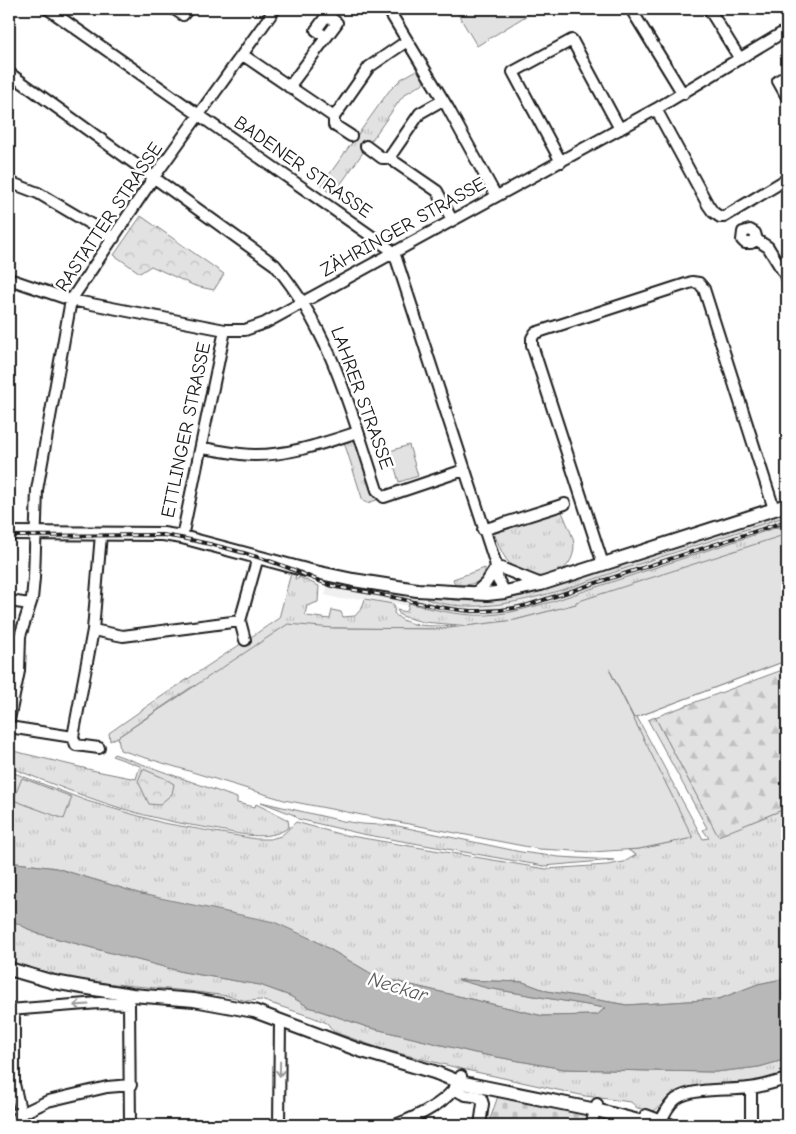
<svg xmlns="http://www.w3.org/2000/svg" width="796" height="1134" font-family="'Comic Neue',sans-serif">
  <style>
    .built { fill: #f0f0f0 }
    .grass { fill: url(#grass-tufts); stroke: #7f7f7f }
    .forest { fill: url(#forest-firs); stroke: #7f7f7f }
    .cemetery { fill: url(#cemetery-stones); stroke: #7f7f7f }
    .park { fill: url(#park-crowns); stroke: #7f7f7f }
    .garden { fill: #e2e2e2; stroke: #7f7f7f }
    .water { fill: #b8b8b8; stroke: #7a7a7a }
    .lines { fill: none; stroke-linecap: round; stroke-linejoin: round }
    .minor-casing { stroke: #1c1c1c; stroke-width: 14 }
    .major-casing { stroke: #1c1c1c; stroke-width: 16 }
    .minor { stroke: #fff; stroke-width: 10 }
    .major { stroke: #fff; stroke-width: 12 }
    .rail-casing { stroke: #1c1c1c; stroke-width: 4 }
    .rail { stroke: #fff; stroke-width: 2; stroke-dasharray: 5.5; stroke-linecap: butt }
    .oneway { stroke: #999 }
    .labels { text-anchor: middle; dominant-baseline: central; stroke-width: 5; stroke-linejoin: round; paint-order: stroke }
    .street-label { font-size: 19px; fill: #1c1c1c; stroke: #fff }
    .water-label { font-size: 20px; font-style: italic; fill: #5a5a5a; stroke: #fff }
  </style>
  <defs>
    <pattern id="grass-tufts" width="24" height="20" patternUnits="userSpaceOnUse" patternTransform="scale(1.25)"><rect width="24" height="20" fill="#e2e2e2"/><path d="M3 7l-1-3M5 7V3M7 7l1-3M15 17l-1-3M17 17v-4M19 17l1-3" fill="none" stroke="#c1c1c1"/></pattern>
    <pattern id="forest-firs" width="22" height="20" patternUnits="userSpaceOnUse" patternTransform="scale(1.25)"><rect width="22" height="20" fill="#e2e2e2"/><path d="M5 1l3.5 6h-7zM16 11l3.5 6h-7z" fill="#c1c1c1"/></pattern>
    <pattern id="cemetery-stones" width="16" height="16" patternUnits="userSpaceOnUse" patternTransform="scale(1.25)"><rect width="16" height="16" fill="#e2e2e2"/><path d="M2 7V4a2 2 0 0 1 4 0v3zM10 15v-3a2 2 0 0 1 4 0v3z" fill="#c1c1c1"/></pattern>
    <pattern id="park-crowns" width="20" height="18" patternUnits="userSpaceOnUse" patternTransform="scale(1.25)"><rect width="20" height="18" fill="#e2e2e2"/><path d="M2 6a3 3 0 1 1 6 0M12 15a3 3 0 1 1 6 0" fill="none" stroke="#c1c1c1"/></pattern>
  </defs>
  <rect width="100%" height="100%" fill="#fff"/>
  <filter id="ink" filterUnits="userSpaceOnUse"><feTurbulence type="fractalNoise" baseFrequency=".02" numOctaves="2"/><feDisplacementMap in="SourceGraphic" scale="10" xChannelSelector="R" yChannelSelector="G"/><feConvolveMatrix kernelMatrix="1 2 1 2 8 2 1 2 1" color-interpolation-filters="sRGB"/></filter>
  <g filter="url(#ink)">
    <path class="built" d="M787,516V524L551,602L517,611L498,614H470L434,610L410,604L409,606L365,598L340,599L325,595L330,579L435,602L472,607L514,602L559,590L680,552Z"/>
    <path class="grass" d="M419,69L427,81L405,94L400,100L333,195L321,186L389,91L401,79Z
      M357,438L380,499L367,503L363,501L344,442Z
      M787,510V516C738,532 689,548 639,564C576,584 492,622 426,599L427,595C460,604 493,601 527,595Z
      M562,511C565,521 573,534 574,544C575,577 536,585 513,567C503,558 499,546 494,533Z
      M787,524V543L774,653L780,663L637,717L703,839L709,838L703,830L707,828L648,720L655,717L718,835L787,808V978L758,984L719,999L627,1005L547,991L523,982L461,980L487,988L605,1008L597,1015L543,1016L377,977L314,940L141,894L56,868L9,862V771L87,801L163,823L256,839H270L281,836L296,822L339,834L546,869L607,865L624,862L636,855L628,850L639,849L692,838L577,604L515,620L470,626L423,622L405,617L400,615L397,610L407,612L409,603C438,611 469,618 498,614C516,612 534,606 551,602Z
      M485,568C486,585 468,585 455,585L453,579Z
      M291,573L296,575L295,579H298L299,577L319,586L318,602L307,606L305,614L307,616L330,619L332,610L341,612L343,617L355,616L362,608L365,599L393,604L395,606L394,613C407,629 437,626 456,625L455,627L441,629L333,628L190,688L118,737L110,741L109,733C164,693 223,657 279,618Z
      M9,750L96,771L136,779L140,766L112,756L114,754L237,798V803L255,807L256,804L288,820L289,827C269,843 237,833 214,829C198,826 181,824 165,820C111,808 60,787 9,767Z
      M261,802L343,821L362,824L398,826L521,852L559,857L614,860L544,866L362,834L298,819L294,815Z
      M9,919L36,933L183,972L260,985L290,996L309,1007L367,1027L475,1053L564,1069L652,1071L716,1072L759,1067L787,1059V1077L672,1096L654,1111L637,1108L631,1102L585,1096L462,1069L382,1049L334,1032L327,1023L312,1017L261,1000L247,1001L228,996L188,991L82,981L28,968L9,961Z"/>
    <path class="forest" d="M785,669L787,673V808L718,836L655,717Z"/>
    <path class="cemetery" d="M498,1096L589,1114L585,1125H488Z"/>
    <path class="park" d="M141,216L224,274L214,290L195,286L151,266L140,273L114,255Z
      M143,769L164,778L174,784L172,794L159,805L149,804L138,781Z"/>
    <path class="garden" d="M455,9H537L477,46Z
      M409,445L418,476L399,482L390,451Z
      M787,534V657L780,663L634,718L609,669L693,838L639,849L592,852L539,849L284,800L120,750L118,737L288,624L333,628L441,629L515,620L576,604V602Z
      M22,778L72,797L64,819L13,800Z"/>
    <path class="water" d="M9,862L56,868L141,894L274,922L314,940L377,977L543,1016L597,1015L605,1008L487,988L458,980L523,982L547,991L627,1005L719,999L758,984L787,978V1059L759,1067L716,1072L652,1071L564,1069L475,1053L367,1027L309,1007L290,996L260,985L183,972L36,933L9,919Z"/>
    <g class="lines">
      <defs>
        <path id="minor" d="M48,9L394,252L495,562L498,580L505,592
          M174,9L183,15L188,9
          M388,9L448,108L496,196
          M631,9L683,94
          M709,9L740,59
          M243,55L334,117L369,67L407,41
          M9,73L275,265C330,329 351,411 377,490L384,497L464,470
          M787,75L778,81L787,97
          M289,87L337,23L327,15L316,30L326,37
          M443,100L420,113L389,158L437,191L452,220
          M656,109L708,205L713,212L720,217H724L787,179
          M334,117V125L351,136
          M366,146L382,158H389
          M561,162L513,72L572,40L620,129
          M9,182L38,193L114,238
          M757,240L751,243H745L742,240L743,232L750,230L755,233L757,240L768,247L787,278
          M9,279L71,300L225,330H245L265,323L656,109L787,30
          M201,448C218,450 237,455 255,455C291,455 324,443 358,432
          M483,530L565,504
          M182,537L225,330
          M603,564L532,345V338L535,333L692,282L699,283L704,289L774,509
          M501,568L541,584
          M474,594L486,583L495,569
          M9,601L30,604
          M240,621L245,640
          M93,630L123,636L240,621L258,557
          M9,720L19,671L20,636L32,599L34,578L37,490L71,300L154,177L275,9
          M9,727L73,737
          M73,737L93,630L101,534
          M73,737L76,745L99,748
          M9,1010L99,1003L129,1004L130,1125
          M14,1010V1084L21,1114
          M751,1088V1120L752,1125
          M456,1089C466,1099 470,1093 481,1098L483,1104L480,1125
          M14,1125L17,1117L21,1114L48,1101L107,1087L131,1085
          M279,1125L280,1020
          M395,1125C417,1117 454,1100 461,1076
          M591,1125L597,1104
          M659,1125C663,1116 668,1105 676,1099C693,1087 729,1091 749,1088C762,1087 775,1082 787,1079"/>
        <path id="major" d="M9,533L163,534L182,537L306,570L353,580L417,590L487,594L505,592L541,584L787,505
          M9,969L54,982L82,987L132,995L194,1000L254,1011L359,1050L434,1072L459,1082L596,1110L654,1125
          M646,1116L670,1125"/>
      </defs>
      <use href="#minor" class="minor-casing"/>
      <use href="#major" class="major-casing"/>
      <use href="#minor" class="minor"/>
      <use href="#major" class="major"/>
      <defs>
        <path id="rail" d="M9,536L163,535C202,541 250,553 286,567C303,573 318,582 336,587C355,590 374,593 392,597C442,608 477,618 528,605L787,521"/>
      </defs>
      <use href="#rail" class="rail-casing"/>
      <use href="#rail" class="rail"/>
    </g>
    <defs><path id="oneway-shaft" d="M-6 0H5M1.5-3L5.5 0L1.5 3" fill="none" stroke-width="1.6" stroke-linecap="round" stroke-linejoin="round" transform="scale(1.25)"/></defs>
    <g class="oneway">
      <use href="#oneway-shaft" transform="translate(81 1005) rotate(176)"/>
      <use href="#oneway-shaft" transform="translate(280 1069) rotate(91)"/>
    </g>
  </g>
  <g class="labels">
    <g class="street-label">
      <text transform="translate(303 167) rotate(35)">BADENER STRASSE</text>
      <text transform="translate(109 217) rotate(-56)">RASTATTER STRASSE</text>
      <text transform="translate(403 227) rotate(-29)">ZÄHRINGER STRASSE</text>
      <text transform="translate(362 398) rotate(70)">LAHRER STRASSE</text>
      <text transform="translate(186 430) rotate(-78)">ETTLINGER STRASSE</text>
    </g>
    <g class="water-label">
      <text transform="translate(398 987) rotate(17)">Neckar</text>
    </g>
  </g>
  <rect width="796" height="1134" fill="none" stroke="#fff" stroke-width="30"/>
  <rect x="15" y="15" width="766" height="1104" fill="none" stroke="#1c1c1c" stroke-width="2" filter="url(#ink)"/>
</svg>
